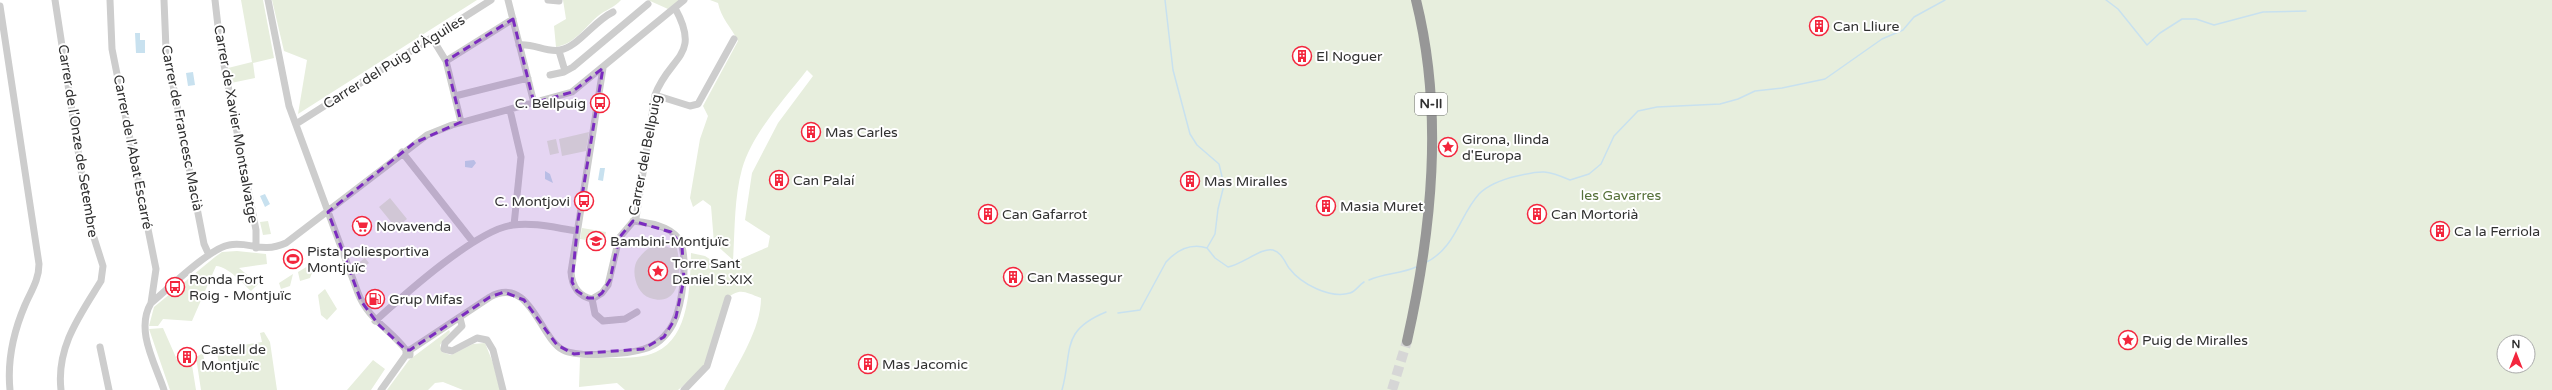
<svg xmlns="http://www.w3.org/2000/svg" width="2552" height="390" font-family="'Varela Round',sans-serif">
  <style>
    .green { fill: #e7eedd; fill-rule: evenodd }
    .water { fill: #c8e1ef }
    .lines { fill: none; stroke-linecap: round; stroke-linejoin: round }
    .stream { stroke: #c8e1ef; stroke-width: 1.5 }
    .highway-tunnel { stroke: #d6d6d6; stroke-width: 10; stroke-dasharray: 10 5; stroke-linecap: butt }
    .minor { stroke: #cdcdcd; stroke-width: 7 }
    .highway { stroke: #979797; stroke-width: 10 }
    .marked { fill: #7b2cbf; fill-opacity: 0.2; stroke: #7b2cbf; stroke-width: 3; stroke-dasharray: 8 5; stroke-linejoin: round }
    .labels { text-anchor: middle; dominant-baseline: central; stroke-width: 4; stroke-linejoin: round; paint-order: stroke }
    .shield { fill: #fff; stroke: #6e6e6e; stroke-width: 1 }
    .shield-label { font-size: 13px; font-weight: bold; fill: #303030 }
    .poi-label { font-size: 14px; fill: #303030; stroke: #fff; text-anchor: start }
    .street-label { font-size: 14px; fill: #303030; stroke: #fff }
    .park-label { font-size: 14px; fill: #557039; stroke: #fff }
  </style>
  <rect width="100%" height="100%" fill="#fff"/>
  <path class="green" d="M241,0H263L274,58L253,63L255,78L231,83L228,68L252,62Z
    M272,0H477L298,114L307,60L284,51Z
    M563,0H621C614,8 605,10 598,16C584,28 576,43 556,47L554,26L566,19Z
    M648,0H680L668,9Z
    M710,0H2552V390H724C738,363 761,329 761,298C745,292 740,287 726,299L707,361L701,371L678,390H625L617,383L579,387L580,358C601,357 637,361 656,352C690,337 690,284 691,253L705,256L722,267L768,247L770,236L745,220L752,173L778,123L813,76L807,70C784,100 753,132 742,169C734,198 735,231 733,260L714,243L711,206L703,200L693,207L690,198L700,139L708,116L703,106L738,41C731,27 721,18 718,3ZM2504,342H2528V366H2504Z
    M589,132L586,151L562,156L559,139Z
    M556,139L559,153L550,155L547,141Z
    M390,198L407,219L396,228L379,207Z
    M268,221L271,234L263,235L260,222Z
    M582,228L606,232L604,243L580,239Z
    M661,244L670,248L676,245C682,265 683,309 650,298C636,294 630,270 638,259C644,251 651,245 661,244Z
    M237,251L266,254L267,264L239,268L258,284L251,291C242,283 229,267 216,266L192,321L163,319L158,326H149L154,307L215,257L222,252Z
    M365,258L369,263L355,274L353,267Z
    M308,266L312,273L310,278L300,281L298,272Z
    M293,274L290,286L281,289L279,283Z
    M325,289L337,309L327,320L321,315L318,295Z
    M163,328L178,362L191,359L196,390H170L149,329Z
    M449,330L450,332L440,345L442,352L451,355L473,344L485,343L493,363L500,390H463L443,382L435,383L428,390H387L409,360Z
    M264,332L270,342L277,390H201L196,357L203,353L206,371L220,368L216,349L262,342L260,333Z
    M373,360L385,369L371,390H347Z"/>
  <path class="water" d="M135,33H140V40H145V53H136Z
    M193,72L195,85L188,86L186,73Z
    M474,160L476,163L472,168L465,167V161Z
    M600,168H605L603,181L598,180Z
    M545,171L550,174L553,183L545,179Z
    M265,194L270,204L265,207L260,196Z"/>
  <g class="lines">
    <path class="stream" d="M1165,0L1173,70L1190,134L1197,145L1219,164L1224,185L1218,209L1215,234L1207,248
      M2106,0L2118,9L2147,45L2160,33L2182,19H2196L2214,25L2263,12L2306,11
      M1425,263C1456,248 1459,216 1479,194C1489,184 1504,179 1517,176C1542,170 1547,170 1570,180L1589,174L1601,164L1614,136L1638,111L1657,107L1720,104L1738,99L1755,91L1782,88L1825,79L1882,39L1903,30L1914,17L1945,0
      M1369,280C1385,273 1401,274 1416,267
      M1118,313L1140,310L1166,262C1177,250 1191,243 1207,248L1215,258L1228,267C1243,264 1262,247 1273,250C1281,252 1285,262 1289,268C1301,284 1330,299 1350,293C1355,292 1359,285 1364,282
      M1062,390C1073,350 1060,331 1106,312"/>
    <path class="highway-tunnel" d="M1392,390L1407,341"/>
    <path class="minor" d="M55,0L89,222L103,266L101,281C80,315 56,347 61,390
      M110,0L112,49L156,269L151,303
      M164,0L166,49L204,244L209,255
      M215,0L220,44L256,230V248
      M268,0L289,106L358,293C368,319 390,329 406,350V355H410V350H406
      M508,0L534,103
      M548,0L559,1
      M0,6L39,264C39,280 31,291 25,305C13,333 7,360 10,390
      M432,38L446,61L461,122
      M519,45C533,43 547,53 560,50C578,47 594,21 613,12
      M559,51L565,71
      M446,61L513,19
      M603,68L571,272C572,286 578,296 592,299L602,293L608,285L619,238L636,218L655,95C669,56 702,57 675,8
      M550,75L564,72L573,67L648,4
      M655,95L690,106L698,104L734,39
      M455,96L528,78
      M510,110L521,157L514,225
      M296,124L491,0
      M402,152L473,242
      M592,299L595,314L603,321L625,319L637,312
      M460,318L462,326L445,343L444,349L452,351L477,338L487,340L493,350L503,390
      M375,321C404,295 477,229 513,225C534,222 556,228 577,231
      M100,347L109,390
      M410,350L490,297C530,275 539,337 563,350C578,358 628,354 644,349C657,345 667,335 673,324C682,306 690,255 678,238C668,225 648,223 633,221
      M164,390C155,363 135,330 151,303C168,289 210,248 229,245C250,241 261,254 286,243L427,135L452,125L572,92L684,0
      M381,390L406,355
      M684,390L707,366L728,298"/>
    <path class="highway" d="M1407,341C1432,230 1444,112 1416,0"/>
  </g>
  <path class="marked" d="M513,19L534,103L572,92L603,68L578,221L572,282L577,291L588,298H595L602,293L610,280L619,238L633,221L671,232L682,246L684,279L676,317L664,337L643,349L574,354L557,345L524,300L504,292L490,297L410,350H406L378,324L361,301L328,212L414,143L461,122L446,61Z"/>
  <defs>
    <symbol id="building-ring" viewBox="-11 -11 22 22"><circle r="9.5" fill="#fff" stroke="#f3263d" stroke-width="1.5"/><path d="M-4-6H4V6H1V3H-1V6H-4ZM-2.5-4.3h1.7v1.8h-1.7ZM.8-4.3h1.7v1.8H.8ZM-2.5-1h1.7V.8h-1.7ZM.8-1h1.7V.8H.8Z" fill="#f3263d"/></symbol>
    <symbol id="bus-ring" viewBox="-11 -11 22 22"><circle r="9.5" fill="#fff" stroke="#f3263d" stroke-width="1.5"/><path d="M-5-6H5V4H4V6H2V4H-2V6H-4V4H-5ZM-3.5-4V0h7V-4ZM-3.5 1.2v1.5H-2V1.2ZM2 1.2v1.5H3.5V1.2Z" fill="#f3263d"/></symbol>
    <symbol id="sight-ring" viewBox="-11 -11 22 22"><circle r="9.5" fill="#fff" stroke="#f3263d" stroke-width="1.5"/><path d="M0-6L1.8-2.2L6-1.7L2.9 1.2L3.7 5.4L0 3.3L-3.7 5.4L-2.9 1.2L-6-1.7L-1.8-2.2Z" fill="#f3263d"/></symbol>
    <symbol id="supermarket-ring" viewBox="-11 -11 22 22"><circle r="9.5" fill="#fff" stroke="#f3263d" stroke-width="1.5"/><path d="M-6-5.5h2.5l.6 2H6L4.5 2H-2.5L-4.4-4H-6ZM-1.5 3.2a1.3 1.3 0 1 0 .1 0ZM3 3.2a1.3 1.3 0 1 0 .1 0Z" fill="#f3263d"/></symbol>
    <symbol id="school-ring" viewBox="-11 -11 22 22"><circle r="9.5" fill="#fff" stroke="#f3263d" stroke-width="1.5"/><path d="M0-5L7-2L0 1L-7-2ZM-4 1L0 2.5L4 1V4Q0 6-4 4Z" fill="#f3263d"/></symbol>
    <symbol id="stadium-ring" viewBox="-11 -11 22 22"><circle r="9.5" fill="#fff" stroke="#f3263d" stroke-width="1.5"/><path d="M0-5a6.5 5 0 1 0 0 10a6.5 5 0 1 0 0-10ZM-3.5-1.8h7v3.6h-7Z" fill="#f3263d"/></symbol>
    <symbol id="fuel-ring" viewBox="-11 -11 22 22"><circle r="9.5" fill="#fff" stroke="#f3263d" stroke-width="1.5"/><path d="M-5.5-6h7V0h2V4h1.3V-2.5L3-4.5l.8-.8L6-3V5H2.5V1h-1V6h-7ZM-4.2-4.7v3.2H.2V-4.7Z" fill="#f3263d"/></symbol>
  </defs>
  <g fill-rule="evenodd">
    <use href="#building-ring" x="1808" y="15" width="22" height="22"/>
    <use href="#building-ring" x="1291" y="45" width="22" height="22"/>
    <use href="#bus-ring" x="589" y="92" width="22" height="22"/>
    <use href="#building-ring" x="800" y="121" width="22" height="22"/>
    <use href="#sight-ring" x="1437" y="136" width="22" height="22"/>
    <use href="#building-ring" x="768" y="169" width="22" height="22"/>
    <use href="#building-ring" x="1179" y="170" width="22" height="22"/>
    <use href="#bus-ring" x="573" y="190" width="22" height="22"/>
    <use href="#building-ring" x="1315" y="195" width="22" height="22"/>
    <use href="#building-ring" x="977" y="203" width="22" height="22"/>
    <use href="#building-ring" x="1526" y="203" width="22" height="22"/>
    <use href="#supermarket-ring" x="351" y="215" width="22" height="22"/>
    <use href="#building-ring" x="2429" y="220" width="22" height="22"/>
    <use href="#school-ring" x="585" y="230" width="22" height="22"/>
    <use href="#stadium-ring" x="282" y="248" width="22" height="22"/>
    <use href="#sight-ring" x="647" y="260" width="22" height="22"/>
    <use href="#building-ring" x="1002" y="266" width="22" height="22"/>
    <use href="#bus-ring" x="164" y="276" width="22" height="22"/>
    <use href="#fuel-ring" x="364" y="288" width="22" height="22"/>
    <use href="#sight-ring" x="2117" y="329" width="22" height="22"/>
    <use href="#building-ring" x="176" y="346" width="22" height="22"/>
    <use href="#building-ring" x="857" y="353" width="22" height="22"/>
  </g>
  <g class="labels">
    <rect class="shield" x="1415" y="93" width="32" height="22" rx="3"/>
    <g class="shield-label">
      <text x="1431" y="104">N-II</text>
    </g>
    <g class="poi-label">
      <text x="1833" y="26">Can Lliure</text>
      <text x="1316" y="56">El Noguer</text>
      <text x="586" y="103" text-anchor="end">C. Bellpuig</text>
      <text x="825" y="132">Mas Carles</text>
      <text x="1462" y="139">Girona, llinda<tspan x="1462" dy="16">d'Europa</tspan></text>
      <text x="793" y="180">Can Palaí</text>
      <text x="1204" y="181">Mas Miralles</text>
      <text x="570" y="201" text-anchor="end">C. Montjovi</text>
      <text x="1340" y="206">Masia Muret</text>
      <text x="1002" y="214">Can Gafarrot</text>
      <text x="1551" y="214">Can Mortorià</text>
      <text x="376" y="226">Novavenda</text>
      <text x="2454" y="231">Ca la Ferriola</text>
      <text x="610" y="241">Bambini-Montjuïc</text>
      <text x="307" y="251">Pista poliesportiva<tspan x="307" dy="16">Montjuïc</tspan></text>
      <text x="672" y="263">Torre Sant<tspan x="672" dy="16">Daniel S.XIX</tspan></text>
      <text x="1027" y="277">Can Massegur</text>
      <text x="189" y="279">Ronda Fort<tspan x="189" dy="16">Roig - Montjuïc</tspan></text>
      <text x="389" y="299">Grup Mifas</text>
      <text x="2142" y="340">Puig de Miralles</text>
      <text x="201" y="349">Castell de<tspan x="201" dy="16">Montjuïc</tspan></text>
      <text x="882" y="364">Mas Jacomic</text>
    </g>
    <g class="street-label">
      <text transform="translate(394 62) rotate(-32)">Carrer del Puig d'Àguiles</text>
      <text transform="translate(236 124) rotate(80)">Carrer de Xavier Montsalvatge</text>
      <text transform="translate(182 128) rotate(79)">Carrer de Francesc Macià</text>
      <text transform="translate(78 141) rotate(81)">Carrer de l'Onze de Setembre</text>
      <text transform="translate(133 152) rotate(79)">Carrer de l'Abat Escarré</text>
      <text transform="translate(645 155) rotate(-79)">Carrer del Bellpuig</text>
    </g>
    <g class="park-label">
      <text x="1621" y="195">les Gavarres</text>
    </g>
  </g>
  <g transform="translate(2516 354)"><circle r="19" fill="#ffffff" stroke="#acacac"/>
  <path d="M0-3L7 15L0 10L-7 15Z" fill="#f3263d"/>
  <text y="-6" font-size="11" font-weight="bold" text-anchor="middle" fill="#303030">N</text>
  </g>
</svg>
